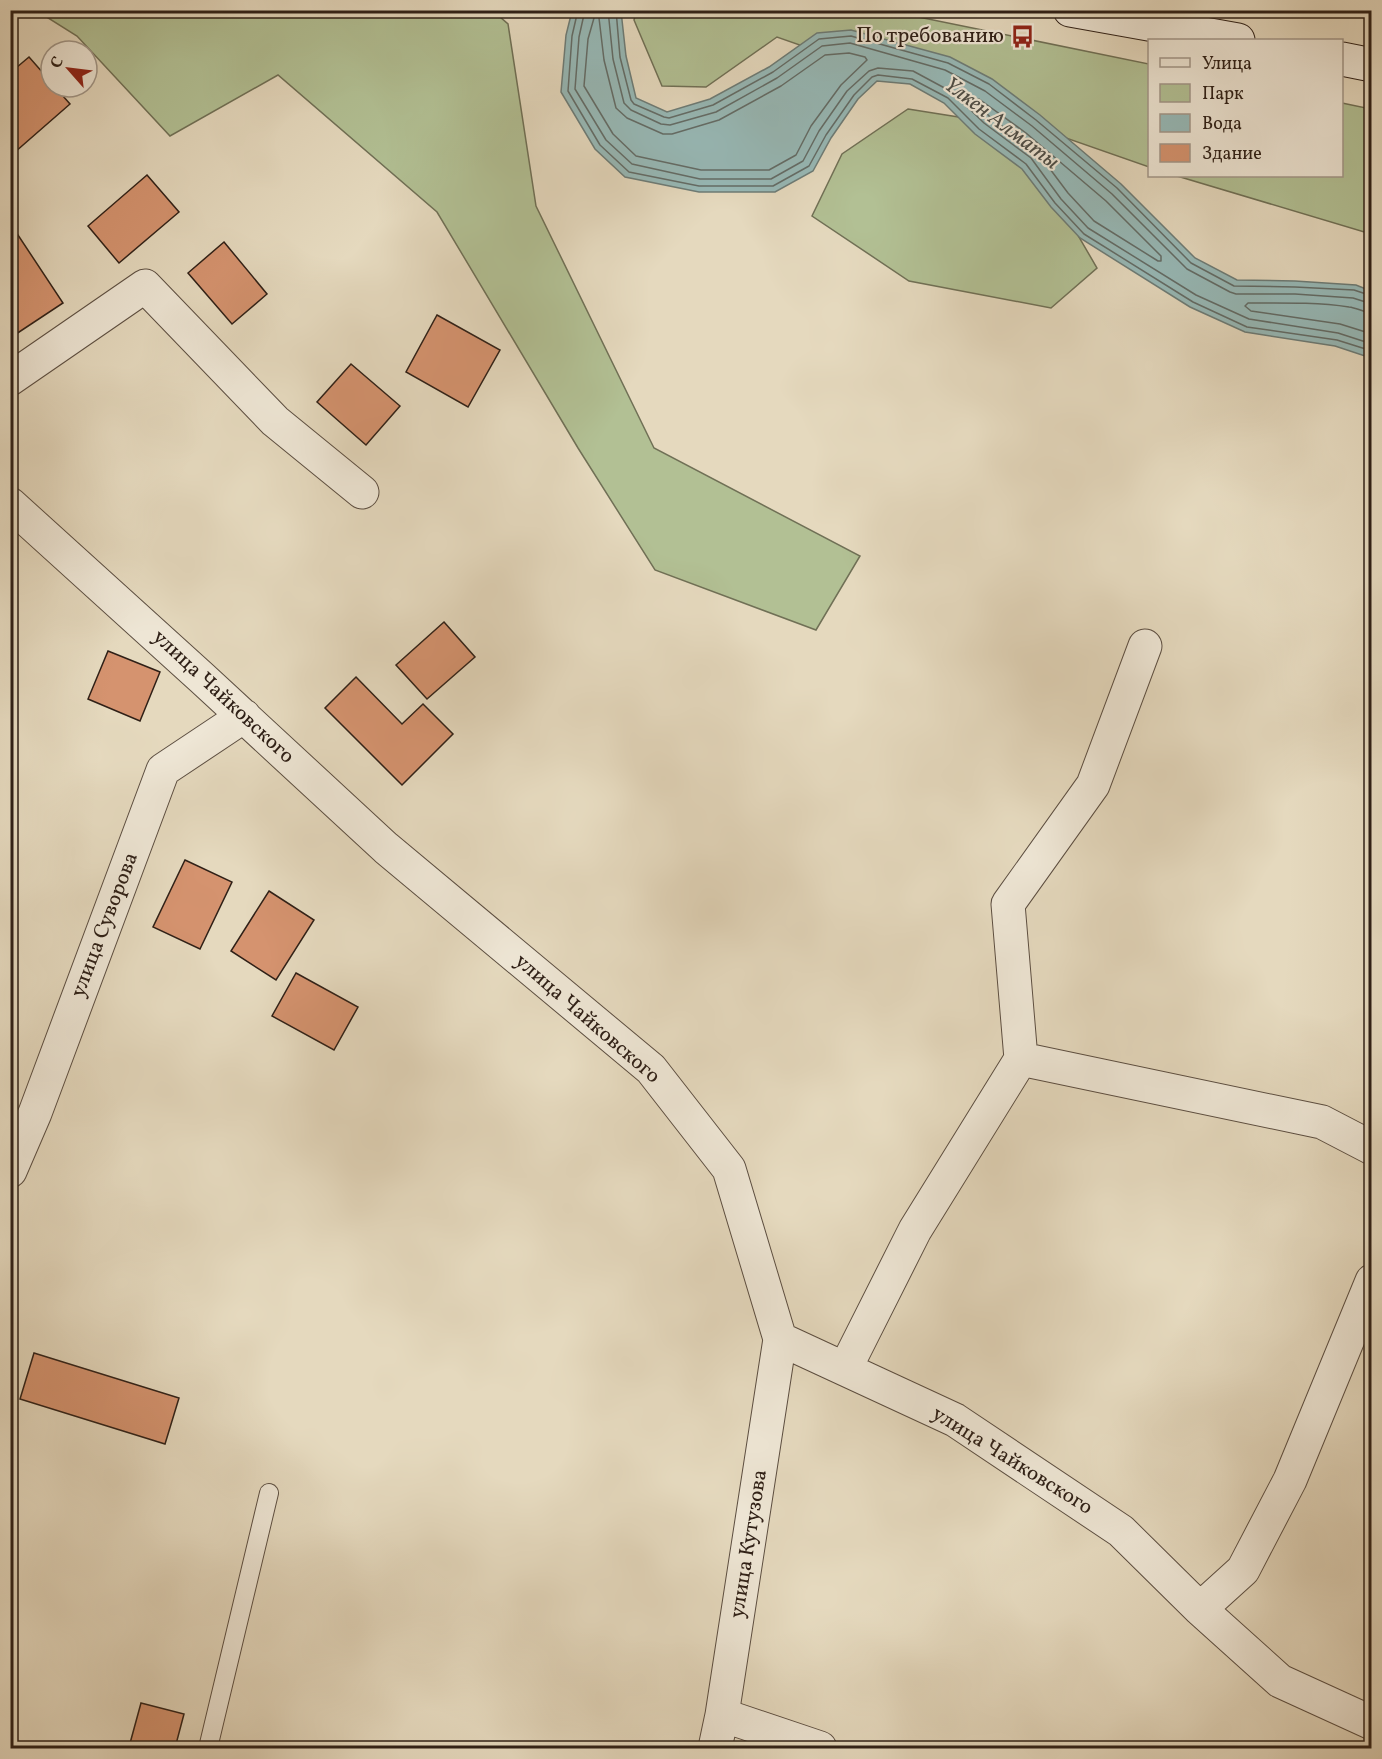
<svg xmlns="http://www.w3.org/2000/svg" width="1382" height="1759" font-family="Vollkorn,serif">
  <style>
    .green { fill: #b2c094; stroke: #707056; stroke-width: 1.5 }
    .water { fill: #97b9b7; stroke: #6d7c77; stroke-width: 1.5 }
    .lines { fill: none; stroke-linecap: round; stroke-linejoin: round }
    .shore { stroke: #636c67; stroke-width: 1.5 }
    .building { fill: #d5936f; stroke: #2f2017; stroke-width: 1.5 }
    .lane-casing { stroke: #5c4e41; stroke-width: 20 }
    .street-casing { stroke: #5c4e41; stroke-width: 35 }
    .secondary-casing { stroke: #2f2017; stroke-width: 35 }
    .lane { stroke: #eee6d5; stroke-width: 18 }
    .street { stroke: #eee6d5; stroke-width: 33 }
    .secondary { stroke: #eee6d5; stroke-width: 33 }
    .labels { text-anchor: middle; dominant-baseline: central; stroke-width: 4.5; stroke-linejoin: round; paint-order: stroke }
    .poi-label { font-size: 21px; fill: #2f2017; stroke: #eee6d5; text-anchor: end }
    .street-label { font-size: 21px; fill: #2f2017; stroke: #eee6d5 }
    .water-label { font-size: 22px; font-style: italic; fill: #4e4e47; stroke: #eee6d5 }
  </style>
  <rect width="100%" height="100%" fill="#e5d9be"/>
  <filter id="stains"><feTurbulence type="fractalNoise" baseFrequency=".00333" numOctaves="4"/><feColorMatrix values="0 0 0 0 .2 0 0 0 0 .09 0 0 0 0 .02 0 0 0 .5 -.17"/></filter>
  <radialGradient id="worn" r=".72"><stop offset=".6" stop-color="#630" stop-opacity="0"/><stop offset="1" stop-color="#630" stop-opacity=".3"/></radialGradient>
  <path class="green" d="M637,10L889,11L1149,64V167L777,37L706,87L662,86L634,20Z
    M37,11H493L508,24L536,206L654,448L860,556L816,630L655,570L578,448L437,212L278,75L170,136L77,36Z
    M1342,103L1371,109V234L1177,176H1342Z
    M908,109L971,119L1051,189L1097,268L1051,308L909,281L812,216L842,154Z"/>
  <path class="water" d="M572,11H621L626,56L636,98L667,112L710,99L769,67L817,33L851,30L950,57L992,79L1040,115L1121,184L1195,258L1237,280L1295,281L1356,285L1371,291V358L1335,346L1245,332L1190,307L1080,238L1051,207L1022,169L975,134L944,103L910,84L877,81L858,99L831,138L813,171L775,192H699L625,177L595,149L561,92L566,35Z"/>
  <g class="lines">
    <path class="shore" d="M578,10L572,36L568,91L600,145L629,172L699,186H773L809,166L826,135L854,95L872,77L878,75L912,79L948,98L979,129L1026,164L1055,203L1084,234L1193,302L1247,327L1337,340L1372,351
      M585,10L579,37L575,89L606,140L632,164L700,179H771L803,161L819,131L847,91L869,71L878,68L913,71L952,92L984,123L1031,158L1061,199L1088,228L1196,295L1249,319L1338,333L1372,344
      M608,10L613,59L624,103L631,110L661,124L670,125L716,112L777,78L822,46L850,43L945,70L985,91L1032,126L1112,194L1187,269L1230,292L1236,294H1295L1353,298L1372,304
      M616,10L620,57L631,100L634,104L664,117L669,118L713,105L773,72L819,39L851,36L948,63L989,84L1036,120L1117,188L1191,263L1234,286L1295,287L1354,290L1372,296
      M596,16L599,18L604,60L616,108L627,118L663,134H672L719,120L781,86L825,55L849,53L865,57L867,60L841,85L811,126L796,155L769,170H701L636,156L613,134L584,86L588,39L594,18Z
      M979,99L1026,133L1106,201L1161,256V261H1158L1094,221L1068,193L1038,153L990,117L977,103V100Z
      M1372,313C1363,312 1357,308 1349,307C1316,302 1281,303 1248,303L1245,306L1251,311L1340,324L1372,334"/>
  </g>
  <path class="building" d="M29,57L51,82V87H55L70,104L15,152L10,147V73Z
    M147,175L179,212L119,263L88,226Z
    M12,226L63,303L10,338V227Z
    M224,242L267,294L232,324L188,273Z
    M437,315L500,350L468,407L406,372Z
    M351,364L400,406L366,445L317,402Z
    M444,622L475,657L427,699L396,665Z
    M108,651L160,672L140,721L88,699Z
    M356,677L402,724L423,704L453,734L402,785L325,708Z
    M185,860L232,882L200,949L153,927Z
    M269,891L314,920L276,980L231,951Z
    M296,973L358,1007L334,1050L272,1016Z
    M34,1353L179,1398L165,1444L20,1399Z
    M141,1703L184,1714L175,1748H136L129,1747Z"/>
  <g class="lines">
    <defs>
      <path id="lane" d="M208,1748L269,1493"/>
      <path id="street" d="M10,379L145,286L275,421L362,492
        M10,504L202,678L386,848L651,1069L729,1169L780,1339L722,1715L715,1748
        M1021,1059L1322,1122L1372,1148
        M10,1171L35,1113L163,770L244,716
        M780,1339L955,1420L1121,1531L1200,1609L1280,1681L1372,1723
        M845,1369L915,1230L1021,1059L1008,904L1093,785L1145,646
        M1200,1609L1243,1570L1290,1480L1372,1281
        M722,1715L820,1748"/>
      <path id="secondary" d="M1070,10L1238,40
        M1342,59L1372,65"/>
    </defs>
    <use href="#lane" class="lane-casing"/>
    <use href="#street" class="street-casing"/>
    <use href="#secondary" class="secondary-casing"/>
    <use href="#lane" class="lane"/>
    <use href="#street" class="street"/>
    <use href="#secondary" class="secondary"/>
  </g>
  <defs>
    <symbol id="bus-bare" viewBox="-9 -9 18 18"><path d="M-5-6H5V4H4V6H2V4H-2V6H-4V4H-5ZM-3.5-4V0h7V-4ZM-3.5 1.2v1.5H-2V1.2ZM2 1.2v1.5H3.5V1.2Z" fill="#8f2418" stroke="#eee6d5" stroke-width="2.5" paint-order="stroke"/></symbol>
  </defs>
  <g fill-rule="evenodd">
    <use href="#bus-bare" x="1006" y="20" width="33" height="33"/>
  </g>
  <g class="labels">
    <g class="poi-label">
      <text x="1004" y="36">По требованию</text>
    </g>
    <g class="street-label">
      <text transform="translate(223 697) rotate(43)">улица Чайковского</text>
      <text transform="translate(105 925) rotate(-69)">улица Суворова</text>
      <text transform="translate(587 1019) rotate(41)">улица Чайковского</text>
      <text transform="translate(1012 1461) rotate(32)">улица Чайковского</text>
      <text transform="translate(749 1544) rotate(-81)">улица Кутузова</text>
    </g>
    <g class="water-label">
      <text transform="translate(1001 124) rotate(37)">Үлкен Алматы</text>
    </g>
  </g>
  <rect width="1382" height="1759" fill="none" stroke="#e5d9be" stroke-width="36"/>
  <rect x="12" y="12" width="1358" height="1735" fill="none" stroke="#2f2017" stroke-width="3"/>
  <rect x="18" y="18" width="1346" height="1723" fill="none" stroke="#2f2017" stroke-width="1.5"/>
  <rect x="1148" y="39" width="195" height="138" fill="#eee6d5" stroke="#a29789" stroke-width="1.5"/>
  <rect x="1160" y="58" width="30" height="9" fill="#eee6d5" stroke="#a29789" stroke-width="1.5"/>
  <text x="1202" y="69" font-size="18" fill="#2f2017">Улица</text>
  <rect x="1160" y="84" width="30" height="18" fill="#b2c094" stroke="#a29789" stroke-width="1.5"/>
  <text x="1202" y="99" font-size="18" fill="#2f2017">Парк</text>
  <rect x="1160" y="114" width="30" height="18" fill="#97b9b7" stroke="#a29789" stroke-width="1.5"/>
  <text x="1202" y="129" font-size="18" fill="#2f2017">Вода</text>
  <rect x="1160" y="144" width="30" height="18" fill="#d5936f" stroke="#a29789" stroke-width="1.5"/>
  <text x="1202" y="159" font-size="18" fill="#2f2017">Здание</text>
  <g transform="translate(69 69) rotate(298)"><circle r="28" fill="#eee6d5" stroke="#a29789" stroke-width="1.5"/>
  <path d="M0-4.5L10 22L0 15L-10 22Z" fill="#8f2418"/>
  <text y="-9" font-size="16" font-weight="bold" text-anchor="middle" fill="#2f2017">С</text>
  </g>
  <rect width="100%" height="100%" filter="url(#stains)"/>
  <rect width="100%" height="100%" fill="url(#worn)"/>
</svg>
